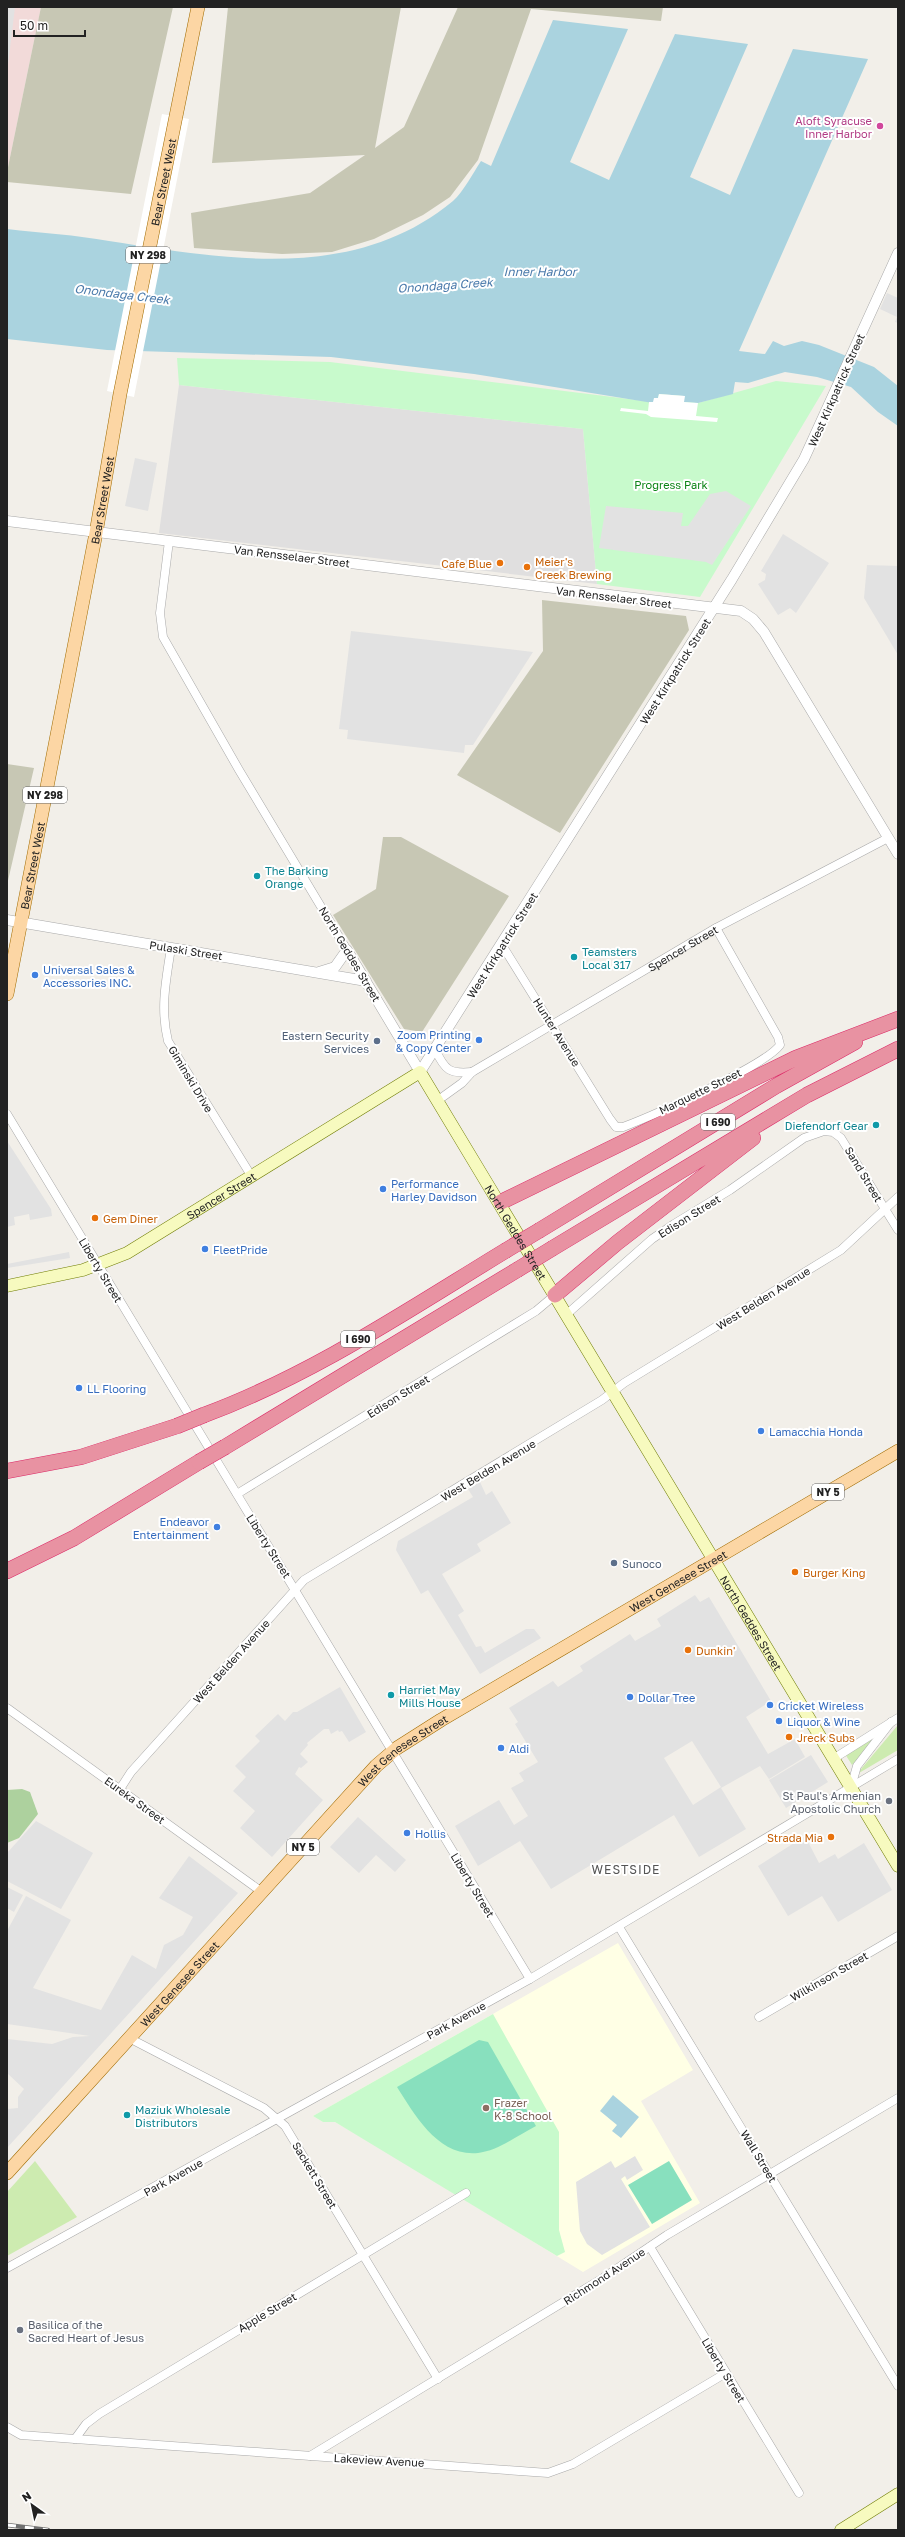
<svg xmlns="http://www.w3.org/2000/svg" width="905" height="2537" font-family="'Golos Text',sans-serif">
  <style>
    .residential { fill: #e0dfdf }
    .commercial { fill: #f2dad9 }
    .education { fill: #ffffe5 }
    .construction { fill: #c7c7b4 }
    .grass { fill: #cdebb0 }
    .forest { fill: #add19e }
    .park { fill: #c8facc }
    .pitch { fill: #88e0be }
    .parking { fill: #e2e2e2; fill-rule: evenodd }
    .water { fill: #aad3df }
    .pier { fill: #fff }
    .lines { fill: none; stroke-linecap: round; stroke-linejoin: round }
    .minor-casing { stroke: #a9a9a9; stroke-width: 9 }
    .tertiary-casing { stroke: #a9a9a9; stroke-width: 11 }
    .secondary-casing { stroke: #707d05; stroke-width: 13 }
    .primary-casing { stroke: #a06b00; stroke-width: 14 }
    .motorway-casing { stroke: #dc2a67; stroke-width: 16 }
    .minor { stroke: #fff; stroke-width: 8 }
    .tertiary { stroke: #fff; stroke-width: 10 }
    .secondary { stroke: #f7fabf; stroke-width: 12 }
    .primary { stroke: #fcd6a4; stroke-width: 13 }
    .motorway { stroke: #e892a2; stroke-width: 15 }
    .rail-casing { stroke: #707070; stroke-width: 4.5 }
    .rail { stroke: #fff; stroke-width: 3; stroke-dasharray: 9; stroke-linecap: butt }
    .motorway-bridge-casing { stroke: #dc2a67; stroke-width: 16; stroke-linecap: butt }
    .motorway-bridge { stroke: #e892a2; stroke-width: 15 }
    .hotel-dot { fill: #d1479c; stroke: #fff; stroke-width: 1.5 }
    .food-dot { fill: #e8710a; stroke: #fff; stroke-width: 1.5 }
    .culture-dot { fill: #0f9aa8; stroke: #fff; stroke-width: 1.5 }
    .shop-dot { fill: #3f7fe0; stroke: #fff; stroke-width: 1.5 }
    .service-dot { fill: #5c6f8a; stroke: #fff; stroke-width: 1.5 }
    .worship-dot { fill: #6b7280; stroke: #fff; stroke-width: 1.5 }
    .education-dot { fill: #8d6e63; stroke: #fff; stroke-width: 1.5 }
    .labels { text-anchor: middle; dominant-baseline: central; stroke-width: 4; stroke-linejoin: round; paint-order: stroke }
    .shield { fill: #fff; stroke: #646464; stroke-width: 1 }
    .shield-label { font-size: 10px; font-weight: bold; fill: #222 }
    .hotel-label { font-size: 11px; fill: #b23c85; stroke: #fff; text-anchor: end }
    .street-label { font-size: 11px; fill: #222; stroke: #fff }
    .park-label { font-size: 11px; fill: #0c8416; stroke: #fff }
    .food-label { font-size: 11px; fill: #c56008; stroke: #fff; text-anchor: start }
    .culture-label { font-size: 11px; fill: #0d838f; stroke: #fff; text-anchor: start }
    .shop-label { font-size: 11px; fill: #366cbe; stroke: #fff; text-anchor: start }
    .service-label { font-size: 11px; fill: #4e5e75; stroke: #fff; text-anchor: end }
    .worship-label { font-size: 11px; fill: #5b616d; stroke: #fff; text-anchor: end }
    .education-label { font-size: 11px; fill: #785e54; stroke: #fff; text-anchor: start }
    .water-label { font-size: 12px; font-style: italic; fill: #4a7aab; stroke: #fff }
    .neighbourhood-label { font-size: 12px; letter-spacing: 1px; fill: #555; stroke: #fff }
  </style>
  <rect width="100%" height="100%" fill="#f2efe9"/>
  <path class="residential" d="M179,385L583,429L597,584L159,533Z"/>
  <path class="commercial" d="M7,7H41L7,172Z"/>
  <path class="education" d="M618,1943L693,2070L641,2101L700,2203L583,2272L378,2147L335,2122H323L313,2116Z"/>
  <path class="construction" d="M41,7H173L131,194L7,182V172Z
    M228,7H401L375,148L404,127L458,7H663L661,21L531,9L478,160L450,197L423,215L374,239L332,252L282,254L194,248L191,213L310,193L365,155L212,163Z
    M542,600L686,616L689,630L560,833L457,775L543,651Z
    M7,764L34,768L7,885Z
    M383,837H401L509,896L422,1032L404,1029L333,915L376,889Z"/>
  <path class="grass" d="M898,1725V1750L859,1773L861,1769Z
    M878,1736L852,1765L845,1754Z
    M35,2161L77,2217L7,2256V2192Z"/>
  <path class="forest" d="M22,1789L30,1792L38,1814L19,1838L7,1843V1790Z"/>
  <path class="park" d="M177,358L330,362L653,402L654,398L659,394L685,396L698,403L776,381L826,386L700,597L597,584L583,429L179,385Z
    M493,2014L559,2132V2230L565,2252L557,2256L335,2122H323L313,2116Z"/>
  <path class="pitch" d="M479,2040L488,2042L536,2126C518,2135 498,2151 478,2153C438,2157 415,2115 397,2087Z
    M669,2161L692,2200L652,2224L628,2185Z"/>
  <path class="parking" d="M7,7H15L7,73Z
    M887,293L898,298V323L895,322L897,317L880,309Z
    M135,458L157,463L148,511L125,506Z
    M726,491L751,506L712,565L706,562L599,548L606,506L683,513L681,526H688L710,494Z
    M783,534L829,563L796,613L790,608L778,615L758,584L765,580L766,574L761,571Z
    M867,565L898,566V655L864,598Z
    M351,631L533,652L473,745H465L464,753L347,739L348,730L339,729Z
    M7,1141L51,1209L52,1216L30,1220L29,1214L14,1217L15,1225L7,1227Z
    M69,1252L70,1258L7,1268V1264Z
    M480,1482L486,1495L492,1491L511,1523L477,1544L481,1551L442,1574L464,1611L458,1615L476,1647L481,1646L485,1653L526,1629H534L541,1638L480,1674L428,1590L421,1594L396,1550L398,1541L473,1497L468,1489Z
    M695,1595L700,1602L709,1597L771,1701L746,1717L768,1754L795,1739L805,1757L769,1779L760,1766L721,1788L746,1829L699,1857L674,1815L551,1889L520,1841L478,1866L455,1826L499,1800L514,1825L528,1816L511,1788L524,1781L519,1773L538,1762L515,1724L518,1722L509,1708L553,1681L558,1687L583,1671L580,1666L630,1634L635,1641L661,1626L657,1619ZM692,1741L721,1787L693,1805L664,1758Z
    M340,1687L366,1732L349,1742L342,1731L339,1732L338,1730L331,1734L329,1729H324L307,1743L308,1745L300,1754L308,1762L301,1768L299,1767L295,1774L323,1800L272,1857L240,1828L255,1811L233,1791L246,1777L235,1766L260,1741L255,1736L278,1714L285,1721L293,1712H297Z
    M811,1755L828,1782L786,1808L769,1780Z
    M358,1817L406,1860L395,1872L376,1855L359,1873L330,1847Z
    M36,1821L93,1853L61,1909L7,1881V1853Z
    M805,1836L819,1863L835,1854L838,1859L864,1843L892,1890L838,1922L822,1896L788,1916L758,1866Z
    M189,1856L238,1893L7,2148V2109L18,2108V2097L24,2089L7,2073V2039L52,2044L73,2037L90,2036L7,2024V1931L26,1896L71,1920L33,1988L101,2010L132,1955L156,1969L164,1945L183,1935L193,1917L159,1898Z
    M7,1887L23,1895L14,1912L7,1908Z
    M635,2156L643,2170L627,2180L625,2176L621,2179L650,2227L602,2255L587,2244L580,2231L576,2182L611,2161L615,2168Z"/>
  <path class="water" d="M553,20L628,29L570,162L609,180L675,34L748,44L690,177L730,195L793,49L868,59L739,351L765,354L773,341L784,346L802,341L819,345L874,367L898,386V426L878,412L851,387L817,377L785,372L748,383L735,382L733,394L698,403L684,402V396L659,394L658,398L653,403L474,374L331,357L107,350L7,339V229C41,233 76,235 109,241C225,259 354,283 453,201C464,191 473,173 481,161L491,166Z
    M613,2095L639,2117L621,2138L612,2131L617,2125L600,2111Z"/>
  <path class="pier" d="M162,114L189,119L134,397L107,391Z
    M659,394L685,396L684,402L698,403L696,416L718,418L717,422L651,417L646,414L620,411L621,408L648,411L649,402H653L654,398H658Z"/>
  <g class="lines">
    <defs>
      <g id="minor">
        <path d="M169,541L160,613L163,637L239,770L347,950"/>
        <path d="M502,945L610,1119L616,1127H623C652,1116 765,1066 780,1045L778,1037L716,928"/>
        <path d="M171,948C166,980 160,1009 168,1041L252,1177"/>
        <path d="M435,1049C445,1071 450,1074 472,1072"/>
        <path id="s1" d="M437,1101L462,1083L472,1072L716,928L888,838"/>
        <path d="M7,1114L530,1979"/>
        <path d="M567,1314L652,1239L674,1224L730,1190L804,1138L824,1131L833,1132L841,1138L898,1230"/>
        <path d="M237,1494L536,1311L555,1295"/>
        <path d="M7,1708L262,1892"/>
        <path d="M833,1759L898,1718"/>
        <path d="M851,1787L857,1766L891,1722"/>
        <path d="M120,1789L131,1772L304,1580L602,1400L624,1383L841,1250L898,1197"/>
        <path d="M619,1927L898,2386"/>
        <path d="M759,2017L898,1936"/>
        <path d="M129,2038L264,2108L285,2126L438,2379"/>
        <path d="M650,2247L799,2493"/>
        <path d="M7,2268L530,1979L898,1759"/>
        <path d="M7,2427L21,2435L75,2439L548,2473L573,2464L726,2373"/>
        <path d="M75,2439L86,2424L99,2414L466,2193"/>
        <path d="M310,2456L603,2278L667,2235L898,2098"/>
      </g>
      <path id="tertiary" d="M7,521L741,611L753,619L764,632L898,854
        M7,920L366,981
        M319,972L335,967L347,950L420,1072L732,579L804,459L898,253"/>
      <g id="secondary">
        <path id="s2" d="M7,1286L83,1270L127,1253L420,1072L898,1866"/>
        <path d="M841,2530L898,2494"/>
      </g>
      <g id="primary">
        <path id="s3" d="M7,994L96,533L120,394L198,7"/>
        <path id="s4" d="M7,2173L376,1766L397,1748L441,1720L898,1451"/>
      </g>
      <path id="motorway" d="M501,1202L796,1058L898,1019
        M540,1230L776,1086L855,1042
        M553,1248L807,1095L898,1049
        M555,1295L618,1242L753,1138
        M204,1415C312,1375 408,1310 505,1251
        M225,1447L517,1270
        M7,1471L81,1457L177,1426
        M7,1571L74,1538L199,1462"/>
    </defs>
    <use href="#minor" class="minor-casing"/>
    <use href="#tertiary" class="tertiary-casing"/>
    <use href="#secondary" class="secondary-casing"/>
    <use href="#primary" class="primary-casing"/>
    <use href="#motorway" class="motorway-casing"/>
    <use href="#minor" class="minor"/>
    <use href="#tertiary" class="tertiary"/>
    <use href="#secondary" class="secondary"/>
    <use href="#primary" class="primary"/>
    <use href="#motorway" class="motorway"/>
    <defs>
      <path id="rail" d="M7,2525L48,2530"/>
    </defs>
    <use href="#rail" class="rail-casing"/>
    <use href="#rail" class="rail"/>
    <defs>
      <path id="motorway-bridge" d="M505,1251L540,1230
        M517,1270L553,1248
        M177,1426L204,1415
        M199,1462L225,1447"/>
    </defs>
    <use href="#motorway-bridge" class="motorway-bridge-casing"/>
    <use href="#motorway-bridge" class="motorway-bridge"/>
  </g>
  <circle class="hotel-dot" cx="880" cy="126" r="4"/>
  <g class="food-dot">
    <circle cx="500" cy="563" r="4"/>
    <circle cx="527" cy="567" r="4"/>
    <circle cx="95" cy="1218" r="4"/>
    <circle cx="795" cy="1572" r="4"/>
    <circle cx="688" cy="1650" r="4"/>
    <circle cx="789" cy="1737" r="4"/>
    <circle cx="831" cy="1837" r="4"/>
  </g>
  <g class="culture-dot">
    <circle cx="257" cy="876" r="4"/>
    <circle cx="574" cy="957" r="4"/>
    <circle cx="876" cy="1125" r="4"/>
    <circle cx="391" cy="1695" r="4"/>
    <circle cx="127" cy="2115" r="4"/>
  </g>
  <g class="shop-dot">
    <circle cx="35" cy="975" r="4"/>
    <circle cx="479" cy="1040" r="4"/>
    <circle cx="383" cy="1189" r="4"/>
    <circle cx="205" cy="1249" r="4"/>
    <circle cx="79" cy="1388" r="4"/>
    <circle cx="761" cy="1431" r="4"/>
    <circle cx="217" cy="1527" r="4"/>
    <circle cx="630" cy="1697" r="4"/>
    <circle cx="770" cy="1705" r="4"/>
    <circle cx="779" cy="1721" r="4"/>
    <circle cx="501" cy="1748" r="4"/>
    <circle cx="407" cy="1833" r="4"/>
  </g>
  <g class="service-dot">
    <circle cx="377" cy="1041" r="4"/>
    <circle cx="614" cy="1563" r="4"/>
  </g>
  <g class="worship-dot">
    <circle cx="889" cy="1801" r="4"/>
    <circle cx="20" cy="2330" r="4"/>
  </g>
  <circle class="education-dot" cx="486" cy="2108" r="4"/>
  <g class="labels">
    <g class="shield">
      <rect x="126" y="247" width="44" height="16" rx="3"/>
      <rect x="23" y="787" width="44" height="16" rx="3"/>
      <rect x="701" y="1114" width="34" height="16" rx="3"/>
      <rect x="341" y="1331" width="34" height="16" rx="3"/>
      <rect x="812" y="1484" width="32" height="16" rx="3"/>
      <rect x="287" y="1839" width="32" height="16" rx="3"/>
    </g>
    <g class="shield-label">
      <text x="148" y="255">NY 298</text>
      <text x="45" y="795">NY 298</text>
      <text x="718" y="1122">I 690</text>
      <text x="358" y="1339">I 690</text>
      <text x="828" y="1492">NY 5</text>
      <text x="303" y="1847">NY 5</text>
    </g>
    <g class="hotel-label">
      <text x="872" y="120">Aloft Syracuse<tspan x="872" dy="13">Inner Harbor</tspan></text>
    </g>
    <g class="street-label">
      <text stroke="none"><textPath href="#s3" startOffset="827">Bear Street West</textPath></text>
      <text transform="translate(836 390) rotate(-66)">West Kirkpatrick Street</text>
      <text stroke="none"><textPath href="#s3" startOffset="503">Bear Street West</textPath></text>
      <text transform="translate(292 556) rotate(7)">Van Rensselaer Street</text>
      <text transform="translate(614 597) rotate(7)">Van Rensselaer Street</text>
      <text transform="translate(675 671) rotate(-58)">West Kirkpatrick Street</text>
      <text stroke="none"><textPath href="#s3" startOffset="131">Bear Street West</textPath></text>
      <text transform="translate(502 945) rotate(-58)">West Kirkpatrick Street</text>
      <text stroke="none"><textPath href="#s1" startOffset="290">Spencer Street</textPath></text>
      <text transform="translate(186 950) rotate(9)">Pulaski Street</text>
      <text transform="translate(350 954) rotate(59)">North Geddes Street</text>
      <text transform="translate(557 1032) rotate(58)">Hunter Avenue</text>
      <text transform="translate(191 1079) rotate(59)">Giminski Drive</text>
      <text transform="translate(700 1091) rotate(-26)">Marquette Street</text>
      <text transform="translate(864 1174) rotate(59)">Sand Street</text>
      <text stroke="none"><textPath href="#s2" startOffset="235">Spencer Street</textPath></text>
      <text transform="translate(689 1216) rotate(-32)">Edison Street</text>
      <text stroke="none"><textPath href="#s2" startOffset="656">North Geddes Street</textPath></text>
      <text transform="translate(101 1270) rotate(59)">Liberty Street</text>
      <text transform="translate(763 1298) rotate(-32)">West Belden Avenue</text>
      <text transform="translate(398 1396) rotate(-32)">Edison Street</text>
      <text transform="translate(488 1470) rotate(-31)">West Belden Avenue</text>
      <text transform="translate(269 1546) rotate(58)">Liberty Street</text>
      <text stroke="none"><textPath href="#s4" startOffset="904">West Genesee Street</textPath></text>
      <text stroke="none"><textPath href="#s2" startOffset="1112">North Geddes Street</textPath></text>
      <text transform="translate(231 1661) rotate(-48)">West Belden Avenue</text>
      <text stroke="none"><textPath href="#s4" startOffset="580">West Genesee Street</textPath></text>
      <text transform="translate(135 1800) rotate(36)">Eureka Street</text>
      <text transform="translate(473 1885) rotate(59)">Liberty Street</text>
      <text transform="translate(829 1976) rotate(-30)">Wilkinson Street</text>
      <text stroke="none"><textPath href="#s4" startOffset="256">West Genesee Street</textPath></text>
      <text transform="translate(456 2020) rotate(-29)">Park Avenue</text>
      <text transform="translate(759 2156) rotate(59)">Wall Street</text>
      <text transform="translate(315 2175) rotate(59)">Sackett Street</text>
      <text transform="translate(173 2177) rotate(-29)">Park Avenue</text>
      <text transform="translate(604 2276) rotate(-33)">Richmond Avenue</text>
      <text transform="translate(267 2312) rotate(-31)">Apple Street</text>
      <text transform="translate(724 2370) rotate(59)">Liberty Street</text>
      <text transform="translate(379 2460) rotate(3)">Lakeview Avenue</text>
    </g>
    <g class="park-label">
      <text x="671" y="484">Progress Park</text>
    </g>
    <g class="food-label">
      <text x="535" y="561">Meier's<tspan x="535" dy="13">Creek Brewing</tspan></text>
      <text x="492" y="563" text-anchor="end">Cafe Blue</text>
      <text x="103" y="1218">Gem Diner</text>
      <text x="803" y="1572">Burger King</text>
      <text x="696" y="1650">Dunkin'</text>
      <text x="797" y="1737">Jreck Subs</text>
      <text x="823" y="1837" text-anchor="end">Strada Mia</text>
    </g>
    <g class="culture-label">
      <text x="265" y="870">The Barking<tspan x="265" dy="13">Orange</tspan></text>
      <text x="582" y="951">Teamsters<tspan x="582" dy="13">Local 317</tspan></text>
      <text x="868" y="1125" text-anchor="end">Diefendorf Gear</text>
      <text x="399" y="1689">Harriet May<tspan x="399" dy="13">Mills House</tspan></text>
      <text x="135" y="2109">Maziuk Wholesale<tspan x="135" dy="13">Distributors</tspan></text>
    </g>
    <g class="shop-label">
      <text x="43" y="969">Universal Sales &amp;<tspan x="43" dy="13">Accessories INC.</tspan></text>
      <text x="471" y="1034" text-anchor="end">Zoom Printing<tspan x="471" dy="13">&amp; Copy Center</tspan></text>
      <text x="391" y="1183">Performance<tspan x="391" dy="13">Harley Davidson</tspan></text>
      <text x="213" y="1249">FleetPride</text>
      <text x="87" y="1388">LL Flooring</text>
      <text x="769" y="1431">Lamacchia Honda</text>
      <text x="209" y="1521" text-anchor="end">Endeavor<tspan x="209" dy="13">Entertainment</tspan></text>
      <text x="638" y="1697">Dollar Tree</text>
      <text x="778" y="1705">Cricket Wireless</text>
      <text x="787" y="1721">Liquor &amp; Wine</text>
      <text x="509" y="1748">Aldi</text>
      <text x="415" y="1833">Hollis</text>
    </g>
    <g class="service-label">
      <text x="369" y="1035">Eastern Security<tspan x="369" dy="13">Services</tspan></text>
      <text x="622" y="1563" text-anchor="start">Sunoco</text>
    </g>
    <g class="worship-label">
      <text x="881" y="1795">St Paul's Armenian<tspan x="881" dy="13">Apostolic Church</tspan></text>
      <text x="28" y="2324" text-anchor="start">Basilica of the<tspan x="28" dy="13">Sacred Heart of Jesus</tspan></text>
    </g>
    <g class="education-label">
      <text x="494" y="2102">Frazer<tspan x="494" dy="13">K-8 School</tspan></text>
    </g>
    <g class="water-label">
      <text x="540" y="271">Inner Harbor</text>
      <text transform="translate(445 285) rotate(-4)">Onondaga Creek</text>
      <text transform="translate(122 294) rotate(7)">Onondaga Creek</text>
    </g>
    <g class="neighbourhood-label">
      <text x="626" y="1869">WESTSIDE</text>
    </g>
  </g>
  <rect width="905" height="2537" fill="none" stroke="#222222" stroke-width="16"/>
  <g transform="translate(32 2505) rotate(327)" stroke="#ffffff" stroke-width="3" paint-order="stroke">
  <path d="M0-3L7 15L0 10L-7 15Z" fill="#222222"/>
  <text y="-6" font-size="11" font-weight="bold" text-anchor="middle" fill="#222222">N</text>
  </g>
  <path d="M14 30v6h71v-6" fill="none" stroke="#222222" stroke-width="2"/>
  <text x="20" y="30" font-size="12" fill="#222222" stroke="#ffffff" stroke-width="3" paint-order="stroke">50 m</text>
</svg>
